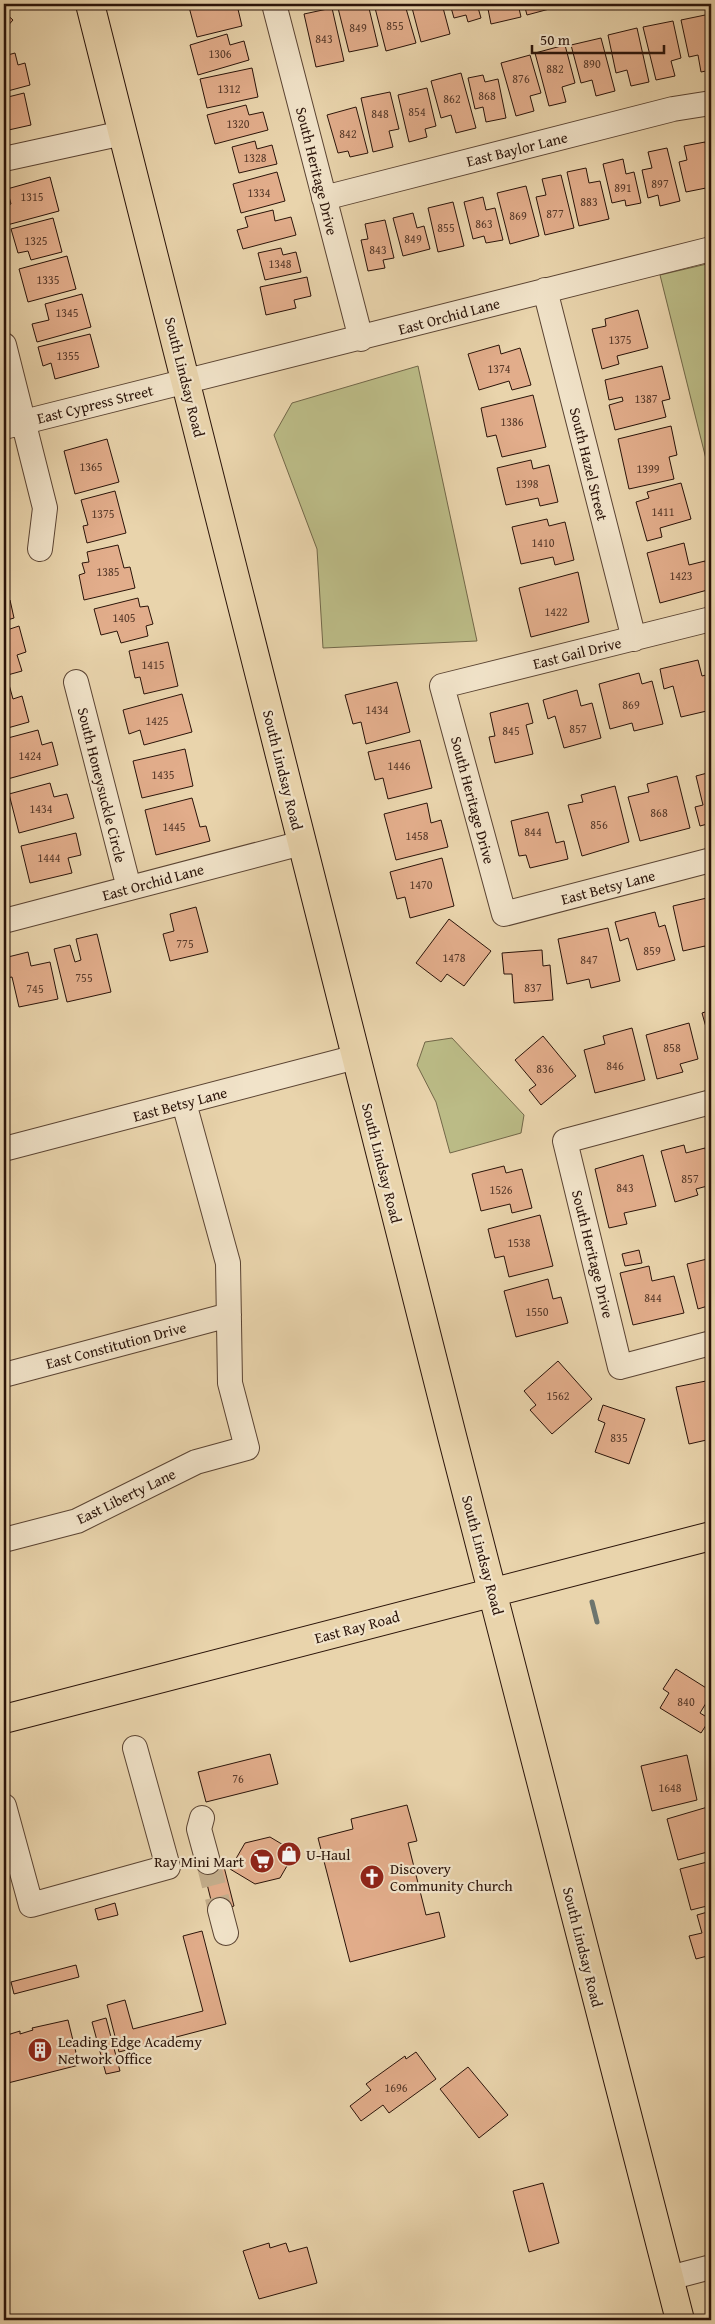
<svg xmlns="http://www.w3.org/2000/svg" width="715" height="2324" font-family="'Gentium Book Plus',serif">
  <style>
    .green { fill: #bbbb86; stroke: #726748 }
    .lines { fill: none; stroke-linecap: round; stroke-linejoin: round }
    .stream { stroke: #6d756e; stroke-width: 5 }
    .building { fill: #e2ad8b; stroke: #2a1309 }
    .minor-tunnel { stroke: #c3ad8b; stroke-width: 24; stroke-dasharray: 24 12; stroke-linecap: butt }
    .minor-casing { stroke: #5a4332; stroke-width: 26 }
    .major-casing { stroke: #2a1309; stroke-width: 30 }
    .minor { stroke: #f1e3c9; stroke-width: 24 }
    .major { stroke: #e9d4ac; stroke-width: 28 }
    .labels { text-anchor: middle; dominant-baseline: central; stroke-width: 4.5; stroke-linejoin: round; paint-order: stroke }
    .number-label { font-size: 12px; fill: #583a2a }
    .street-label { font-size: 15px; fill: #2a1309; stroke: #f1e3c9 }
    .poi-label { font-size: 15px; fill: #2a1309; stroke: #f1e3c9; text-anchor: start }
  </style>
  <rect width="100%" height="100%" fill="#e9d4ac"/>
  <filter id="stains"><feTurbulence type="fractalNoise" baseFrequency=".004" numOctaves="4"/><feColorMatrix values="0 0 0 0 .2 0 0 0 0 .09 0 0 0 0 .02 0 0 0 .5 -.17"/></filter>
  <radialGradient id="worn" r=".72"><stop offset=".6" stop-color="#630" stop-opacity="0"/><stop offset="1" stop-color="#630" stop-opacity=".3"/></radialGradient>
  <path class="green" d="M711,263V479L660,275Z
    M418,366L477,641L323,648L317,549L274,435L292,403Z
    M452,1038L524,1115L521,1133L450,1153L436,1102L417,1065L425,1042Z"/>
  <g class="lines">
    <path class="stream" d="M592,1602L597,1622"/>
  </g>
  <path class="building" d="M202,4H230L231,7L237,5L242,26L197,37L189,7Z
    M358,4H368L378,46L349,52L338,8Z
    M374,4L405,5L416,43L386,51Z
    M411,4H442L450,34L421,42Z
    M450,4H477L481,18L468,22L466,15L454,18Z
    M487,4H518L521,17L491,24Z
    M524,4H552L553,8L527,15Z
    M332,8L344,61L316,67L304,14Z
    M4,12L13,20L4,30Z
    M710,14L711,70L701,72L698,55L689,57L681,20Z
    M673,21L681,58L671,61L675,76L656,80L643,27Z
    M637,28L649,82L631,86L627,70L616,73L608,35Z
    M227,34L230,45L244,41L249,60L198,75L190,45Z
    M601,38L615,91L596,96L592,80L581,83L571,45Z
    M565,45L575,83L562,87L566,102L549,106L535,53Z
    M15,53L18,65L25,63L30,85L4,92V56Z
    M530,55L541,93L530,96L534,111L516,116L501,63Z
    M252,68L258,97L207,108L200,79Z
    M461,73L476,128L456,133L451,115L441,118L431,81Z
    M483,75L485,82L498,79L506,118L486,122L483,107L475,109L468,78Z
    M427,88L436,126L425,129L427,137L409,142L398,95Z
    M390,92L399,129L389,131L393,147L373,152L361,98Z
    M24,93L31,125L4,131V98Z
    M246,105L249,115L263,112L268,130L215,144L207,115Z
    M356,107L368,153L350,157L348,151L338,153L327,115Z
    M255,141L257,149L272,145L277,164L239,173L232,147Z
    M705,142L711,172V187L686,192L679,162L687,160L684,146Z
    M667,148L680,201L660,206L658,195L648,198L642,170L652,168L648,152Z
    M623,159L626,174L634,172L641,203L626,206L625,200L612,203L603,164Z
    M586,168L589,183L600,181L609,219L579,226L567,172Z
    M277,172L285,201L241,213L233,184Z
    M561,175L574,228L545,235L536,197L546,195L542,179Z
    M50,177L59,211L7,225L4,206L11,204L7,189Z
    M526,186L539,236L510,244L497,193Z
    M483,197L486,210L495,208L503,240L486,243L484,236L473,239L464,202Z
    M453,202L464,246L438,252L428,208Z
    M273,210L275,221L291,217L296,235L243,249L237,230L248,227L245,217Z
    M413,213L417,228L424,226L430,249L403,256L393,218Z
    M53,218L62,252L31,260L28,251L18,253L11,229Z
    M385,220L394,258L383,260L385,268L368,271L361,240L368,239L365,224Z
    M281,248L283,255L296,252L301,272L265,280L258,253Z
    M67,256L76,289L28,302L19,269Z
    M307,277L311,296L294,300L296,308L266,315L260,287Z
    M82,294L91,327L37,342L32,324L49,320L45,304Z
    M638,310L648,348L617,356L619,364L602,369L592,329L606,326L605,319Z
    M90,334L99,367L55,379L51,363L43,366L38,347Z
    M499,345L501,354L520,348L531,385L512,390L509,381L479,390L468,354Z
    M662,366L670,399L662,401L666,417L615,430L609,405L623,401L622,397L609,400L605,380Z
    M533,395L546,447L502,457L496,435L487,437L481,408Z
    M671,426L677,455L669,457L674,479L629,489L618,439Z
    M107,439L119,482L75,494L64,451Z
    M531,460L533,469L549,465L558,502L540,506L538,498L506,505L497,468Z
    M681,483L691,519L660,528L662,537L647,541L636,502L649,498L647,492Z
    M115,491L126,533L87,543L83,526L88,525L81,500Z
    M547,519L549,526L565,522L574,560L555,565L553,557L521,564L512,527Z
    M684,543L689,565L705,561L711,589L660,603L647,553Z
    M118,545L124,568L130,567L135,588L84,600L79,575L85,573L82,563L89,562L87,552Z
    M578,572L589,622L531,637L519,588Z
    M138,598L140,607L148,606L153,624L146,626L148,636L121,643L117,631L101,635L94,609Z
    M10,600L14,618L4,621V601Z
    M19,626L26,652L17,655L22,671L4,676V631Z
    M168,642L178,686L144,694L140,677L135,678L129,651Z
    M698,660L702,676L710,674L711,710L681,717L673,686L664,689L660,669Z
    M639,673L642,684L652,681L663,724L634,731L632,723L610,729L599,684Z
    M8,681L13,699L22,696L29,722L4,729V682Z
    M397,682L410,732L366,744L361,722L353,724L345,695Z
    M577,690L581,706L592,703L601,738L564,748L555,716L548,719L543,700Z
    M182,694L192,732L144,745L140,730L129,734L123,710Z
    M528,703L533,723L526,725L533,754L495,763L489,737L495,736L490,713Z
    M38,730L42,745L52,742L58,765L4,780V739Z
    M420,740L432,788L388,799L383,778L375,780L368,752Z
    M185,749L193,786L142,798L133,761Z
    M711,772V823L700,826L695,807L703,805L696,776Z
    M677,776L690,828L640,841L628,797L649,792L647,784Z
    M50,783L54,797L67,794L74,818L19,833L9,794Z
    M615,786L629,842L582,856L568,805L583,802L581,795Z
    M192,798L200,827L206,826L210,841L156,855L145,810Z
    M427,803L431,823L441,820L448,847L396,860L384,814Z
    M548,812L556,843L564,841L568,859L530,868L526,855L519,856L511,821Z
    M76,833L81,855L68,858L72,873L30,883L21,846Z
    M442,858L454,906L410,918L405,897L397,899L390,872Z
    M711,897V953L707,954L705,946L683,951L673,906Z
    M196,907L208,952L170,961L163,934L174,931L170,914Z
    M655,912L659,927L665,925L675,960L637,970L628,938L620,941L615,922Z
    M449,919L491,951L464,986L447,974L441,982L416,963Z
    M608,928L620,981L591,988L589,979L567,984L558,939Z
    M97,934L111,992L67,1002L54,949L70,945L75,962L81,960L76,939Z
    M542,950L543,966L550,965L553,1000L514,1003L512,974H504L502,953Z
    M28,952L31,966L50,962L58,999L19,1007L12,977L6,978L4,958Z
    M711,1010V1045L702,1013Z
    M689,1023L698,1059L680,1064L683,1072L657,1079L646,1035Z
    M632,1028L645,1080L595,1093L584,1050L605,1044L603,1036Z
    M543,1036L576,1076L541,1105L529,1090L536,1085L515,1060Z
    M684,1145L686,1153L705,1148L711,1171V1185L696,1189L698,1195L675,1202L661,1151Z
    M643,1155L656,1206L624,1213L627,1224L609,1228L595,1169Z
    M504,1166L506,1173L522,1169L532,1208L512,1213L510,1204L481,1211L472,1174Z
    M540,1215L553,1266L509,1277L504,1256L495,1258L488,1229Z
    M711,1249V1305L698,1309L687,1264L707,1259L706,1251Z
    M639,1250L642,1263L625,1266L622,1254Z
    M649,1266L652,1281L674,1276L684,1313L633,1325L620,1273Z
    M548,1279L553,1299L561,1297L568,1323L516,1337L504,1291Z
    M558,1361L592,1399L552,1434L530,1410L536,1405L524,1391Z
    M711,1380V1439L689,1444L676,1387Z
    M603,1405L645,1419L629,1464L595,1452L605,1423L598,1420Z
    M676,1669L711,1691V1695L700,1713L710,1719L701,1733L660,1708L669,1693L663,1689Z
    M270,1754L278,1784L206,1802L198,1772Z
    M687,1755L697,1800L652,1811L641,1766Z
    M407,1805L417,1841L408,1843L426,1915L439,1912L445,1937L350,1962L318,1838L353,1829L351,1819Z
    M711,1806V1851L678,1860L667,1819Z
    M270,1837L295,1852L280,1878L255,1884L230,1869L245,1843Z
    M222,1859L234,1906L214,1912L202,1864Z
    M711,1861V1905L691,1910L680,1869Z
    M115,1903L118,1915L98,1920L95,1909Z
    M711,1911V1955L696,1959L689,1936L702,1933L697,1915Z
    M202,1931L226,2024L119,2052L107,2005L125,2000L133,2029L203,2011L183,1936Z
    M76,1965L79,1977L14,1994L11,1982Z
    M106,2018L120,2071L106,2074L92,2022Z
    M68,2020L79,2065L4,2084V2036L20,2031V2034L33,2030L32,2028Z
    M416,2052L436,2079L389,2113L383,2105L361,2121L350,2106L371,2090L366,2084L405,2056L406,2059Z
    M468,2067L508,2115L479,2138L440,2089Z
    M543,2183L559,2243L529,2252L513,2191Z
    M269,2243L270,2248L286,2243L289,2252L307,2247L317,2283L259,2299L243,2251Z"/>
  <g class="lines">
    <path class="minor-tunnel" d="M208,1862L220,1910"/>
    <defs>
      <path id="minor" d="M274,4L361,339
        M4,159L123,133
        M324,198L673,109L711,103
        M545,290L634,639
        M4,345L45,508L40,549
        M4,427L711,249
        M711,619L442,686L504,914L711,860
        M76,682L129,888
        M4,921L302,843
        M711,1102L565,1141L620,1367L711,1343
        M4,1149L356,1057
        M4,1375L229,1315
        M4,1540L77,1521L196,1462L247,1448L230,1383L228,1263L184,1103
        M4,1806L31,1905L168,1867L135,1748
        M202,1818L199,1829L208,1862
        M220,1910L226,1933
        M669,2278L711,2267"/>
      <path id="major" d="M90,4L452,1436L680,2320
        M4,1719L711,1536"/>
    </defs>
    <use href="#minor" class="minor-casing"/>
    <use href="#major" class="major-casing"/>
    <use href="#minor" class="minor"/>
    <use href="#major" class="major"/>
  </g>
  <defs>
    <symbol id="shop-disc" viewBox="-11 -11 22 22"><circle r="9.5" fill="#8f2418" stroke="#f1e3c9"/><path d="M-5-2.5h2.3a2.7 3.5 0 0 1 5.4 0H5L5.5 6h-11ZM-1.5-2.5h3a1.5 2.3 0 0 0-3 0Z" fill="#fff"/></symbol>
    <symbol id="supermarket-disc" viewBox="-11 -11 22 22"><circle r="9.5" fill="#8f2418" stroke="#f1e3c9"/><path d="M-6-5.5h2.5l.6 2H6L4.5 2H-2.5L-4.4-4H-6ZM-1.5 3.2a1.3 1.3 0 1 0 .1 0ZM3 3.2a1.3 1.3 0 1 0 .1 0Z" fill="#fff"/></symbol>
    <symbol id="church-disc" viewBox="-11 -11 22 22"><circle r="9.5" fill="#8f2418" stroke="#f1e3c9"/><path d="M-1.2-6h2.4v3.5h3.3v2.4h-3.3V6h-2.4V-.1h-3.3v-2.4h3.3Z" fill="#fff"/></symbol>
    <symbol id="building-disc" viewBox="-11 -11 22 22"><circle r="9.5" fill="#8f2418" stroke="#f1e3c9"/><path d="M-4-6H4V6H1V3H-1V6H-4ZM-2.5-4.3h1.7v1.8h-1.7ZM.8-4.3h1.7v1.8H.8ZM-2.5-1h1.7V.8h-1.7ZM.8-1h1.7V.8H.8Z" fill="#fff"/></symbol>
  </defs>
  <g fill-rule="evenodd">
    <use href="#shop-disc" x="275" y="1840" width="28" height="28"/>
    <use href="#supermarket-disc" x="248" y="1847" width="28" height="28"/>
    <use href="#church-disc" x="358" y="1863" width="28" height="28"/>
    <use href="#building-disc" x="26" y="2036" width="28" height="28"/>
  </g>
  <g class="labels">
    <g class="number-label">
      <text x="395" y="25">855</text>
      <text x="358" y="27">849</text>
      <text x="324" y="38">843</text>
      <text x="220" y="53">1306</text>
      <text x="592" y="63">890</text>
      <text x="555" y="68">882</text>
      <text x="521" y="78">876</text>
      <text x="229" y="88">1312</text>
      <text x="487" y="95">868</text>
      <text x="452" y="98">862</text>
      <text x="417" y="111">854</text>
      <text x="380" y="113">848</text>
      <text x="238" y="123">1320</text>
      <text x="348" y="133">842</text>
      <text x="255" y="157">1328</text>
      <text x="660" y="183">897</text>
      <text x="623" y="187">891</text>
      <text x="259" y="192">1334</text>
      <text x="32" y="196">1315</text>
      <text x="589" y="201">883</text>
      <text x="555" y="213">877</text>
      <text x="518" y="215">869</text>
      <text x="484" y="223">863</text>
      <text x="446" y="227">855</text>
      <text x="413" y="238">849</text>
      <text x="36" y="240">1325</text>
      <text x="378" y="249">843</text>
      <text x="280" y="263">1348</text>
      <text x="48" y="279">1335</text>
      <text x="67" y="312">1345</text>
      <text x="620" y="339">1375</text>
      <text x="68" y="355">1355</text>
      <text x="499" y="368">1374</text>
      <text x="646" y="398">1387</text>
      <text x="512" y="421">1386</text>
      <text x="91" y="466">1365</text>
      <text x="648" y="468">1399</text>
      <text x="527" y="483">1398</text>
      <text x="663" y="511">1411</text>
      <text x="103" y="513">1375</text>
      <text x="543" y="542">1410</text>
      <text x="108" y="571">1385</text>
      <text x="681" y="575">1423</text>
      <text x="556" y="611">1422</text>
      <text x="124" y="617">1405</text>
      <text x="153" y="664">1415</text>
      <text x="631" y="704">869</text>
      <text x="377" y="709">1434</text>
      <text x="157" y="720">1425</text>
      <text x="578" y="728">857</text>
      <text x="511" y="730">845</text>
      <text x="30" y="755">1424</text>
      <text x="399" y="765">1446</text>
      <text x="163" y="774">1435</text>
      <text x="41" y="808">1434</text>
      <text x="659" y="812">868</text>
      <text x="599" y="824">856</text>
      <text x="174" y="826">1445</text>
      <text x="533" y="831">844</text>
      <text x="417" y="835">1458</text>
      <text x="49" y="857">1444</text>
      <text x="421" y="884">1470</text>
      <text x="185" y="943">775</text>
      <text x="652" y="950">859</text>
      <text x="454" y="957">1478</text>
      <text x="589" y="959">847</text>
      <text x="84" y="977">755</text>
      <text x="533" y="987">837</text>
      <text x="35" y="988">745</text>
      <text x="672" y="1047">858</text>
      <text x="615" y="1065">846</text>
      <text x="545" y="1068">836</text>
      <text x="690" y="1178">857</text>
      <text x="625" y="1187">843</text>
      <text x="501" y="1189">1526</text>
      <text x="519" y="1242">1538</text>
      <text x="653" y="1297">844</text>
      <text x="537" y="1311">1550</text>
      <text x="558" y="1395">1562</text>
      <text x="619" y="1437">835</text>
      <text x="686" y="1701">840</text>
      <text x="238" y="1778">76</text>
      <text x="670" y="1787">1648</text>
      <text x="396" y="2087">1696</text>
    </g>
    <g class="street-label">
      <text transform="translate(517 149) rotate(-14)">East Baylor Lane</text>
      <text transform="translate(317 171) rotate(76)">South Heritage Drive</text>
      <text transform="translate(449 316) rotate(-15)">East Orchid Lane</text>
      <text transform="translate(185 377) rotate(76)">South Lindsay Road</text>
      <text transform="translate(95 404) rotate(-14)">East Cypress Street</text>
      <text transform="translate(589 464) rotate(76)">South Hazel Street</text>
      <text transform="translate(577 653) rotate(-14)">East Gail Drive</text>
      <text transform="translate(283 770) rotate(76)">South Lindsay Road</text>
      <text transform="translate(102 785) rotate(76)">South Honeysuckle Circle</text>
      <text transform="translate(473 800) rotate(75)">South Heritage Drive</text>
      <text transform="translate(153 882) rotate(-15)">East Orchid Lane</text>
      <text transform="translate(608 887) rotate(-15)">East Betsy Lane</text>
      <text transform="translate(180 1104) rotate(-15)">East Betsy Lane</text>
      <text transform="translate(382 1163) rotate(76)">South Lindsay Road</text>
      <text transform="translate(593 1254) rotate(76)">South Heritage Drive</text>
      <text transform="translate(116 1345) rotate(-15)">East Constitution Drive</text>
      <text transform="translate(126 1496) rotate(-26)">East Liberty Lane</text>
      <text transform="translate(483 1555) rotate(75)">South Lindsay Road</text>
      <text transform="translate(357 1627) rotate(-15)">East Ray Road</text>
      <text transform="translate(583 1947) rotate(76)">South Lindsay Road</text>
    </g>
    <g class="poi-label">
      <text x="306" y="1854">U-Haul</text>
      <text x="244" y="1861" text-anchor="end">Ray Mini Mart</text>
      <text x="390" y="1868">Discovery<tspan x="390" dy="17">Community Church</tspan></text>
      <text x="58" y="2041">Leading Edge Academy<tspan x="58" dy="17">Network Office</tspan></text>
    </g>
  </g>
  <rect width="715" height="2324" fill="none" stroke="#e9d4ac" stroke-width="20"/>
  <rect x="5" y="5" width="705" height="2314" fill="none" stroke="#2a1309" stroke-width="2.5"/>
  <rect x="10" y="10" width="695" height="2304" fill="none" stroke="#2a1309"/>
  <path d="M532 45v8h132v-8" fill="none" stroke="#2a1309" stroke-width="2.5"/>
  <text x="540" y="45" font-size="15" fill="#2a1309" stroke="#f1e3c9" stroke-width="4" paint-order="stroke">50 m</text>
  <rect width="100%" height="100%" filter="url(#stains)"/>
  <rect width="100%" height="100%" fill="url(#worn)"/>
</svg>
